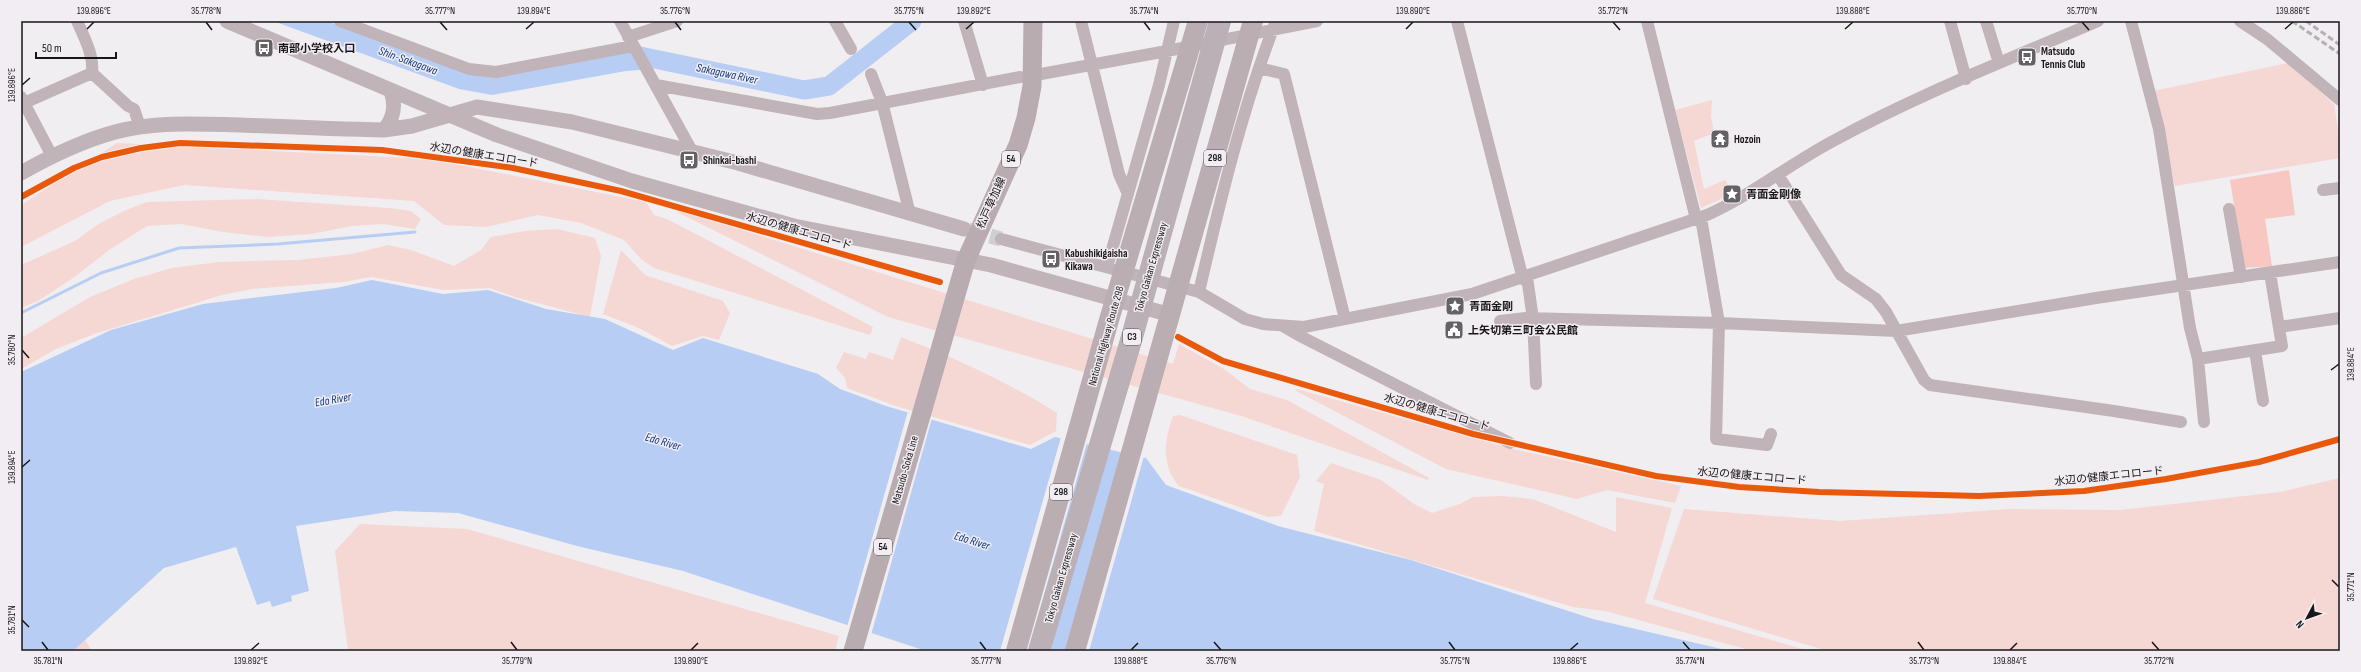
<svg xmlns="http://www.w3.org/2000/svg" width="2361" height="672" font-family="'Sofia Sans Condensed','Noto Sans JP',sans-serif">
  <style>
    .green { fill: #f5d7d3 }
    .forest { fill: #f8c7c1 }
    .water { fill: #b8cdf3 }
    .pier { fill: #f1eef1 }
    .lines { fill: none; stroke-linecap: round; stroke-linejoin: round }
    .stream { stroke: #b8cdf3; stroke-width: 3 }
    .river { stroke: #b8cdf3; stroke-width: 19 }
    .tertiary-tunnel { stroke: #d0ced0; stroke-width: 15; stroke-dasharray: 15 8; stroke-linecap: butt }
    .minor { stroke: #c0b4b8; stroke-width: 12 }
    .tertiary { stroke: #c0b4b8; stroke-width: 15 }
    .primary { stroke: #b8acb0; stroke-width: 19 }
    .trunk { stroke: #baaeb2; stroke-width: 20 }
    .motorway { stroke: #bbb0b5; stroke-width: 22 }
    .rail { stroke: #b6aeb1; stroke-width: 3; stroke-dasharray: 6 3; stroke-linecap: butt }
    .cycleway-casing { stroke: #f2edf2; stroke-width: 8 }
    .cycleway { stroke: #e8590c; stroke-width: 6 }
    .ticks { fill: none; stroke: #181618; stroke-width: 1.5 }
    .labels { text-anchor: middle; dominant-baseline: central; stroke-width: 3; stroke-linejoin: round; paint-order: stroke }
    .shield { fill: #f2edf2; stroke: #595659; stroke-width: 1 }
    .shield-label { font-size: 10px; font-weight: bold; fill: #181618 }
    .poi-label { font-size: 11px; font-weight: bold; fill: #181618; stroke: #f2edf2; text-anchor: start }
    .street-label { font-size: 11px; fill: #181618; stroke: #f2edf2 }
    .water-label { font-size: 12px; font-style: italic; fill: #0b3983; stroke: #f2edf2 }
    .neatline { fill: none; stroke: #181618; stroke-width: 1.5 }
    .ticks-label { font-size: 10px; text-anchor: middle; fill: #181618 }
  </style>
  <rect width="100%" height="100%" fill="#f1eef1"/>
  <path class="green" d="M2288,63L2334,104L2340,141V158L2175,186L2153,91Z
    M1712,100L1711,116L1714,133L1694,141L1704,189L1725,180L1729,186L1728,196L1701,208L1675,110Z
    M117,143L430,159L646,202L654,215L669,220L873,327L870,335L654,268L642,260L624,240L581,223L538,215L486,227L444,225L414,201L184,185L110,201L21,247V205Z
    M257,199L389,208L411,211L421,219L415,229L383,224L352,226L311,234L268,237L223,232L181,224L147,226L109,250L73,278L38,301L21,308V265L75,241L100,223L126,210L147,202Z
    M678,210L1173,364L1179,344L1224,369L1250,389L1287,400L1429,478L1428,480L1241,416L888,317L677,212Z
    M557,229L595,238L601,256L590,317L515,297L490,288L444,290L371,277L343,282L252,289L222,295L94,334L56,349L21,369V338L90,297L134,279L172,268L219,262L298,260L352,254L388,245L411,250L454,266L481,250L491,237L525,231Z
    M621,250L645,275L723,301L730,313L719,340L703,336L672,346L639,328L603,314Z
    M901,337C955,358 1008,382 1057,413L1056,431L1030,445L896,406L847,388L845,378L836,368L844,352L866,359L869,352L893,360Z
    M1297,389L1509,448L1681,486L1675,503L1607,490L1577,499L1446,469L1296,391Z
    M1180,415L1297,455L1300,477L1281,516L1268,517L1179,486C1161,465 1164,441 1173,416Z
    M1331,463L1381,480L1414,504L1432,513L1460,504L1473,497L1502,496L1533,499L1616,532V497L1672,508L1645,603L1809,651H1753L1605,611L1573,607L1314,531L1324,484L1316,481Z
    M2340,478V651H1828L1653,599L1684,509L1840,521L2010,509L2120,510L2280,492Z
    M360,524L467,529L839,636L835,651H348L335,551Z
    M85,640L92,651H73Z"/>
  <path class="forest" d="M2289,170L2295,215L2265,219L2272,266L2244,268L2230,180Z"/>
  <path class="water" d="M273,21H326L396,45L460,70L629,51L652,69L626,71L492,95L459,89Z
    M372,280L443,294L488,290L546,309L605,319L673,350L703,338L818,374L840,389L886,406L1031,449L1055,437L1146,458L1166,485L1278,526L1411,560L1593,619L1730,651H926L683,571L577,546L458,513L395,511L296,526L309,591L291,596L292,601L272,607L270,601L257,605L236,547L164,568L73,651H21V372L111,330L203,304L336,288Z"/>
  <path class="pier" d="M908,411L932,418L871,635L847,627Z
    M1061,437L1087,443L1028,651H1000Z
    M1123,451L1144,456L1089,651H1066Z"/>
  <g class="lines">
    <path class="stream" d="M21,313L101,273L179,248L278,244L415,232"/>
    <path class="river" d="M623,60L640,56L804,90L829,86L912,21"/>
    <path class="tertiary-tunnel" d="M968,230L1001,239"/>
    <path class="minor" d="M77,21C84,37 94,55 92,73L128,106L134,109L140,127
      M340,21L469,69L496,72L633,46
      M620,21L693,153
      M835,21L851,49
      M964,21L983,85
      M1081,21L1119,174L1128,194
      M1457,21L1523,279
      M1647,21L1696,219
      M1950,21L1966,79
      M1986,21L1999,63
      M2131,21L2159,129L2190,328L2198,359L2204,422
      M2240,21L2267,39L2340,100
      M628,37L677,21
      M1259,68L1284,74L1345,319
      M871,74L882,102L910,214
      M1041,74L1167,51L1317,21
      M656,85L817,114L830,113L1020,77
      M21,97L52,156
      M24,103L92,73
      M1778,175L1841,275L1876,299L1886,312L1924,380L1930,385L2114,411L2181,422
      M2323,190L2340,188
      M2229,209L2241,277
      M1701,218L1719,323L1716,439L1767,445L1771,434
      M1001,239L1199,292L1245,319L1263,324L1304,327L1472,294L1707,215C1752,195 1791,163 1835,140C1919,94 2010,59 2098,21
      M1107,267L1159,85L1174,21
      M1527,277L1533,319L1536,384
      M1199,292C1220,201 1242,109 1276,21
      M1500,321L1526,318L1719,323L1896,331L2096,298L2340,262
      M1283,326L1302,337L1510,443
      M2279,327L2340,318
      M2255,351L2263,401
      M2198,359L2282,346L2270,273"/>
    <path class="tertiary" d="M227,21L497,135L632,181L794,226L991,265L1171,315
      M384,130C394,118 396,106 391,91
      M21,173C51,156 82,141 115,132C156,121 200,124 241,125C289,127 336,129 384,130L412,126L477,107L572,122L738,163L964,229"/>
    <path class="primary" d="M853,651L966,260L1018,145L1026,118L1032,86L1033,21"/>
    <path class="trunk" d="M1016,651L1109,320L1198,21
      M1075,651L1253,21"/>
    <path class="motorway" d="M1039,651L1130,344L1220,21"/>
    <path class="rail" d="M2292,21L2340,54
      M2306,21L2340,45"/>
    <defs>
      <path id="cycleway" d="M21,197L74,168L102,157L141,148L180,143L382,150L513,168L621,191L940,282
        M1178,337L1223,361L1473,434L1656,476L1739,487L1819,492L1979,496L2084,491L2166,479L2259,462L2340,439"/>
    </defs>
    <use href="#cycleway" class="cycleway-casing"/>
    <use href="#cycleway" class="cycleway"/>
  </g>
  <path class="ticks" d="M206,22L212,30M440,22L447,30M675,22L681,30M909,22L916,30M1144,22L1150,30M1613,22L1620,30M2082,22L2089,30M87,29L94,22M526,29L534,22M966,29L974,22M1406,29L1413,22M1845,29L1853,22M2285,29L2293,22M22,85L30,78M22,350L29,358M2331,370L2339,364M22,467L30,460M2332,580L2339,587M22,620L29,627M42,642L48,650M511,642L517,650M980,642L986,650M1214,642L1221,650M1449,642L1455,650M1683,642L1690,650M1918,642L1924,650M2152,642L2159,650M251,650L259,643M691,650L698,643M1131,650L1138,643M1570,650L1578,643M2010,650L2017,643"/>
  <defs>
    <symbol id="bus-square" viewBox="-11 -11 22 22"><rect x="-9" y="-9" width="18" height="18" rx="4" fill="#646264" stroke="#f2edf2"/><path d="M-5-6H5V4H4V6H2V4H-2V6H-4V4H-5ZM-3.5-4V0h7V-4ZM-3.5 1.2v1.5H-2V1.2ZM2 1.2v1.5H3.5V1.2Z" fill="#fff"/></symbol>
    <symbol id="temple-square" viewBox="-11 -11 22 22"><rect x="-9" y="-9" width="18" height="18" rx="4" fill="#646264" stroke="#f2edf2"/><path d="M0-6L5-2H3V0L6.5 2.5H4V6H1.5V3h-3V6H-4V2.5H-6.5L-3 0V-2H-5Z" fill="#fff"/></symbol>
    <symbol id="sight-square" viewBox="-11 -11 22 22"><rect x="-9" y="-9" width="18" height="18" rx="4" fill="#646264" stroke="#f2edf2"/><path d="M0-6L1.8-2.2L6-1.7L2.9 1.2L3.7 5.4L0 3.3L-3.7 5.4L-2.9 1.2L-6-1.7L-1.8-2.2Z" fill="#fff"/></symbol>
    <symbol id="civic-square" viewBox="-11 -11 22 22"><rect x="-9" y="-9" width="18" height="18" rx="4" fill="#646264" stroke="#f2edf2"/><path d="M-.6-6.5H3V-4.5H.6V-3L4-1V1h2V6H-6V1h2V-1L-.6-3ZM-1.2 2.5V6h2.4V2.5Z" fill="#fff"/></symbol>
  </defs>
  <g fill-rule="evenodd">
    <use href="#bus-square" x="253" y="37" width="22" height="22"/>
    <use href="#bus-square" x="2016" y="46" width="22" height="22"/>
    <use href="#temple-square" x="1709" y="128" width="22" height="22"/>
    <use href="#bus-square" x="678" y="149" width="22" height="22"/>
    <use href="#sight-square" x="1721" y="183" width="22" height="22"/>
    <use href="#bus-square" x="1040" y="248" width="22" height="22"/>
    <use href="#sight-square" x="1444" y="295" width="22" height="22"/>
    <use href="#civic-square" x="1443" y="319" width="22" height="22"/>
  </g>
  <g class="labels">
    <g class="shield">
      <rect x="1204" y="150" width="22" height="16" rx="3"/>
      <rect x="1002" y="151" width="18" height="16" rx="3"/>
      <rect x="1123" y="329" width="18" height="16" rx="3"/>
      <rect x="1050" y="484" width="22" height="16" rx="3"/>
      <rect x="874" y="539" width="18" height="16" rx="3"/>
    </g>
    <g class="shield-label">
      <text x="1215" y="158">298</text>
      <text x="1011" y="159">54</text>
      <text x="1132" y="337">C3</text>
      <text x="1061" y="492">298</text>
      <text x="883" y="547">54</text>
    </g>
    <g class="poi-label">
      <text x="278" y="48">南部小学校入口</text>
      <text x="2041" y="51">Matsudo<tspan x="2041" dy="13">Tennis Club</tspan></text>
      <text x="1734" y="139">Hozoin</text>
      <text x="703" y="160">Shinkai-bashi</text>
      <text x="1746" y="194">青面金剛像</text>
      <text x="1065" y="253">Kabushikigaisha<tspan x="1065" dy="13">Kikawa</tspan></text>
      <text x="1469" y="306">青面金剛</text>
      <text x="1468" y="330">上矢切第三町会公民館</text>
    </g>
    <g class="street-label">
      <text transform="translate(484 155) rotate(9)">水辺の健康エコロード</text>
      <text transform="translate(991 203) rotate(-66)">松戸草加線</text>
      <text transform="translate(799 231) rotate(16)">水辺の健康エコロード</text>
      <text transform="translate(1151 267) rotate(-74)">Tokyo Gaikan Expressway</text>
      <text transform="translate(1106 336) rotate(-74)">National Highway Route 298</text>
      <text transform="translate(1437 412) rotate(16)">水辺の健康エコロード</text>
      <text transform="translate(905 470) rotate(-74)">Matsudo-Soka Line</text>
      <text transform="translate(1752 476) rotate(5)">水辺の健康エコロード</text>
      <text transform="translate(2109 476) rotate(-6)">水辺の健康エコロード</text>
      <text transform="translate(1061 578) rotate(-74)">Tokyo Gaikan Expressway</text>
    </g>
    <g class="water-label">
      <text transform="translate(408 61) rotate(20)">Shin-Sakagawa</text>
      <text transform="translate(727 74) rotate(12)">Sakagawa River</text>
      <text transform="translate(333 400) rotate(-10)">Edo River</text>
      <text transform="translate(663 442) rotate(16)">Edo River</text>
      <text transform="translate(972 541) rotate(18)">Edo River</text>
    </g>
  </g>
  <rect width="2361" height="672" fill="none" stroke="#f2edf2" stroke-width="44"/>
  <g transform="translate(2307 618) rotate(229)" stroke="#f2edf2" stroke-width="3" paint-order="stroke">
  <path d="M0-3L7 15L0 10L-7 15Z" fill="#181618"/>
  <text y="-6" font-size="11" font-weight="bold" text-anchor="middle" fill="#181618">N</text>
  </g>
  <path d="M36 52v6h80v-6" fill="none" stroke="#181618" stroke-width="2"/>
  <text x="42" y="52" font-size="12" fill="#181618" stroke="#f2edf2" stroke-width="3" paint-order="stroke">50 m</text>
  <rect x="22" y="22" width="2317" height="628" class="neatline"/>
  <g class="ticks-label">
    <text x="94" y="14">139.896°E</text>
    <text x="206" y="14">35.778°N</text>
    <text x="440" y="14">35.777°N</text>
    <text x="534" y="14">139.894°E</text>
    <text x="675" y="14">35.776°N</text>
    <text x="909" y="14">35.775°N</text>
    <text x="974" y="14">139.892°E</text>
    <text x="1144" y="14">35.774°N</text>
    <text x="1413" y="14">139.890°E</text>
    <text x="1613" y="14">35.772°N</text>
    <text x="1853" y="14">139.888°E</text>
    <text x="2082" y="14">35.770°N</text>
    <text x="2293" y="14">139.886°E</text>
    <text transform="translate(11 85) rotate(-90)" y="4">139.896°E</text>
    <text transform="translate(11 350) rotate(-90)" y="4">35.780°N</text>
    <text transform="translate(2350 364) rotate(-90)" y="4">139.884°E</text>
    <text transform="translate(11 467) rotate(-90)" y="4">139.894°E</text>
    <text transform="translate(2350 587) rotate(-90)" y="4">35.771°N</text>
    <text transform="translate(11 620) rotate(-90)" y="4">35.781°N</text>
    <text x="48" y="664">35.781°N</text>
    <text x="251" y="664">139.892°E</text>
    <text x="517" y="664">35.779°N</text>
    <text x="691" y="664">139.890°E</text>
    <text x="986" y="664">35.777°N</text>
    <text x="1131" y="664">139.888°E</text>
    <text x="1221" y="664">35.776°N</text>
    <text x="1455" y="664">35.775°N</text>
    <text x="1570" y="664">139.886°E</text>
    <text x="1690" y="664">35.774°N</text>
    <text x="1924" y="664">35.773°N</text>
    <text x="2010" y="664">139.884°E</text>
    <text x="2159" y="664">35.772°N</text>
  </g>
</svg>
